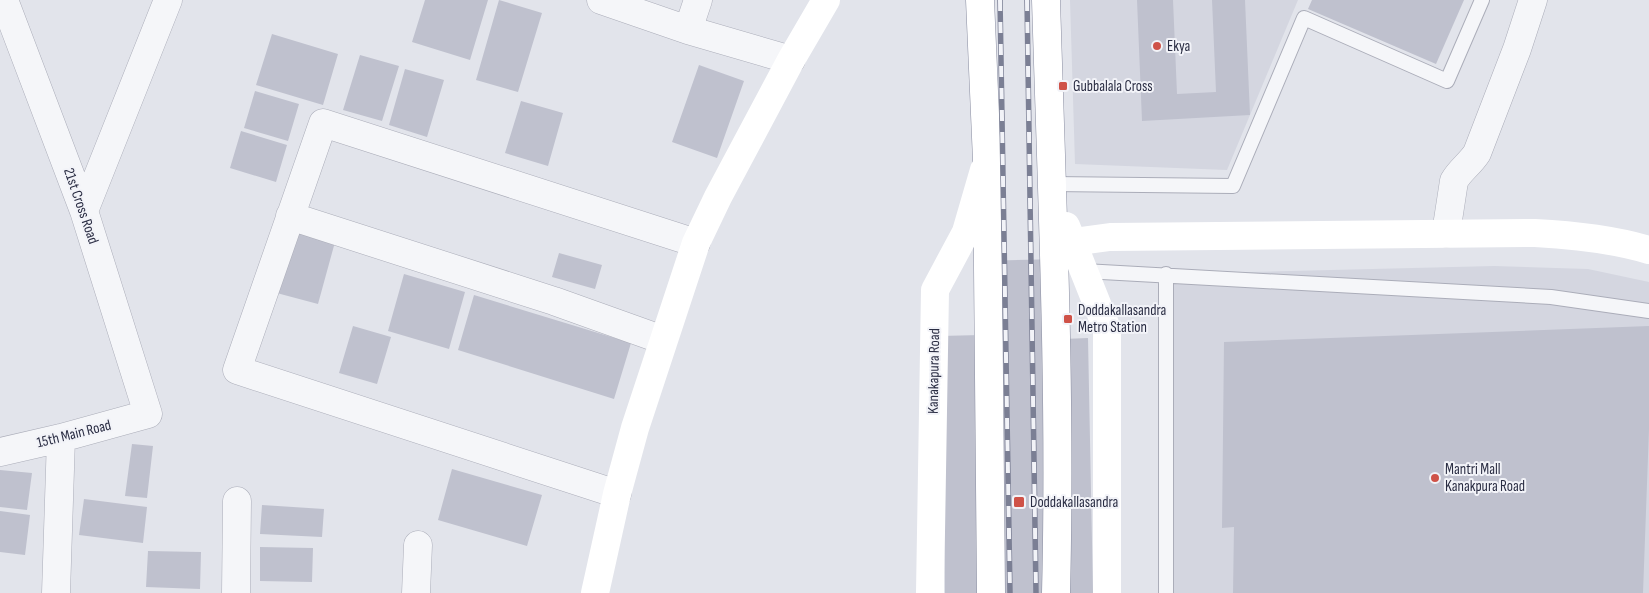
<svg xmlns="http://www.w3.org/2000/svg" width="1649" height="593" font-family="'Sofia Sans Condensed',sans-serif">
  <style>
    .built { fill: #d4d6e0 }
    .building { fill: #bfc1ce }
    .lines { fill: none; stroke-linecap: round; stroke-linejoin: round }
    .lane-casing { stroke: #abadb9; stroke-width: 16 }
    .street-casing { stroke: #abadb9; stroke-width: 29 }
    .highway-casing { stroke: #898da1; stroke-width: 29 }
    .lane { stroke: #f5f6f9; stroke-width: 14 }
    .street { stroke: #f5f6f9; stroke-width: 28 }
    .secondary { stroke: #fff; stroke-width: 28 }
    .highway { stroke: #fff; stroke-width: 28 }
    .rail-casing { stroke: #7b7f94; stroke-width: 5.5 }
    .rail { stroke: #f2f3f8; stroke-width: 4; stroke-dasharray: 11; stroke-linecap: butt }
    .poi-dot { fill: #cf5248; stroke: #f2f3f8; stroke-width: 2 }
    .labels { text-anchor: middle; dominant-baseline: central; stroke-width: 4; stroke-linejoin: round; paint-order: stroke }
    .poi-label { font-size: 15px; fill: #2a2d43; stroke: #f2f3f8; text-anchor: start }
    .street-label { font-size: 15px; fill: #2a2d43; stroke: #f2f3f8 }
  </style>
  <rect width="100%" height="100%" fill="#e2e4eb"/>
  <path class="built" d="M1070,0H1298L1227,170L1075,164Z
    M1494,266L1588,269L1649,282V593H1166V274Z"/>
  <path class="building" d="M425,0H488L470,60L412,42Z
    M499,0L542,13L518,92L476,80Z
    M1137,0H1173L1177,94L1216,92L1212,0H1245L1250,115L1142,121Z
    M1312,0H1464L1436,64L1308,9Z
    M272,34L338,54L323,105L256,85Z
    M360,55L399,66L382,121L343,110Z
    M699,65L744,81L717,158L672,142Z
    M405,69L444,80L427,137L389,125Z
    M255,91L299,104L288,141L244,128Z
    M521,101L563,113L548,166L505,153Z
    M241,131L287,145L276,182L230,168Z
    M291,230L335,242L318,304L273,292Z
    M559,253L602,265L595,289L552,277Z
    M1061,259L1063,339L1088,338L1093,593H945L940,336L981,335L980,261Z
    M404,274L465,292L449,349L388,331Z
    M474,295L631,343L614,399L458,350Z
    M353,326L391,337L377,384L339,373Z
    M1649,326V429L1643,593H1233L1234,527L1222,528L1224,342Z
    M132,444L153,446L147,498L125,496Z
    M452,469L542,495L527,546L438,520Z
    M0,470L32,473L27,510L0,507Z
    M84,499L147,507L143,543L79,535Z
    M262,505L324,509L322,537L260,534Z
    M0,511L30,515L25,555L0,552Z
    M260,547L313,548L312,582L260,581Z
    M148,551L201,552L200,589L146,587Z"/>
  <g class="lines">
    <defs>
      <path id="lane" d="M1052,184L1233,186L1304,18L1447,81L1482,0
        M1084,271L1551,297L1649,311
        M1166,274V593"/>
      <path id="street" d="M601,0L688,30L791,60
        M688,30L698,0
        M84,211L168,0
        M290,216L554,301L663,340
        M1446,233L1454,181C1460,170 1470,164 1477,153L1517,49L1533,0
        M0,452L61,438L148,414L84,211L4,0
        M617,494L237,370L323,123L696,243
        M56,593L61,438
        M236,593L237,501
        M416,593L418,545"/>
      <path id="highway" d="M980,0L987,160L991,593
        M1046,0C1052,197 1061,395 1056,593"/>
    </defs>
    <use href="#lane" class="lane-casing"/>
    <use href="#street" class="street-casing"/>
    <use href="#highway" class="highway-casing"/>
    <use href="#lane" class="lane"/>
    <use href="#street" class="street"/>
    <path class="secondary" d="M1066,226L1107,329V593
      M1073,242L1110,237L1535,233C1574,235 1612,239 1649,250
      M595,593L617,494L635,428L696,243L718,197L791,60L826,0
      M930,593L935,290L966,232L984,170"/>
    <use href="#highway" class="highway"/>
    <defs>
      <path id="rail" d="M1000,0L1010,593
        M1027,0L1036,593"/>
    </defs>
    <use href="#rail" class="rail-casing"/>
    <use href="#rail" class="rail"/>
  </g>
  <g class="poi-dot">
    <circle cx="1157" cy="46" r="5"/>
    <rect x="1058" y="81" width="10" height="10" rx="2.5"/>
    <rect x="1063" y="314" width="10" height="10" rx="2.5"/>
    <circle cx="1435" cy="478" r="5"/>
    <rect x="1013" y="496" width="12" height="12" rx="2.5"/>
  </g>
  <g class="labels">
    <g class="poi-label">
      <text x="1167" y="46">Ekya</text>
      <text x="1073" y="86">Gubbalala Cross</text>
      <text x="1078" y="310">Doddakallasandra<tspan x="1078" dy="17">Metro Station</tspan></text>
      <text x="1445" y="469">Mantri Mall<tspan x="1445" dy="17">Kanakpura Road</tspan></text>
      <text x="1030" y="502">Doddakallasandra</text>
    </g>
    <g class="street-label">
      <text transform="translate(81 206) rotate(71)">21st Cross Road</text>
      <text transform="translate(934 371) rotate(-89)">Kanakapura Road</text>
      <text transform="translate(74 434) rotate(-14)">15th Main Road</text>
    </g>
  </g>
</svg>
